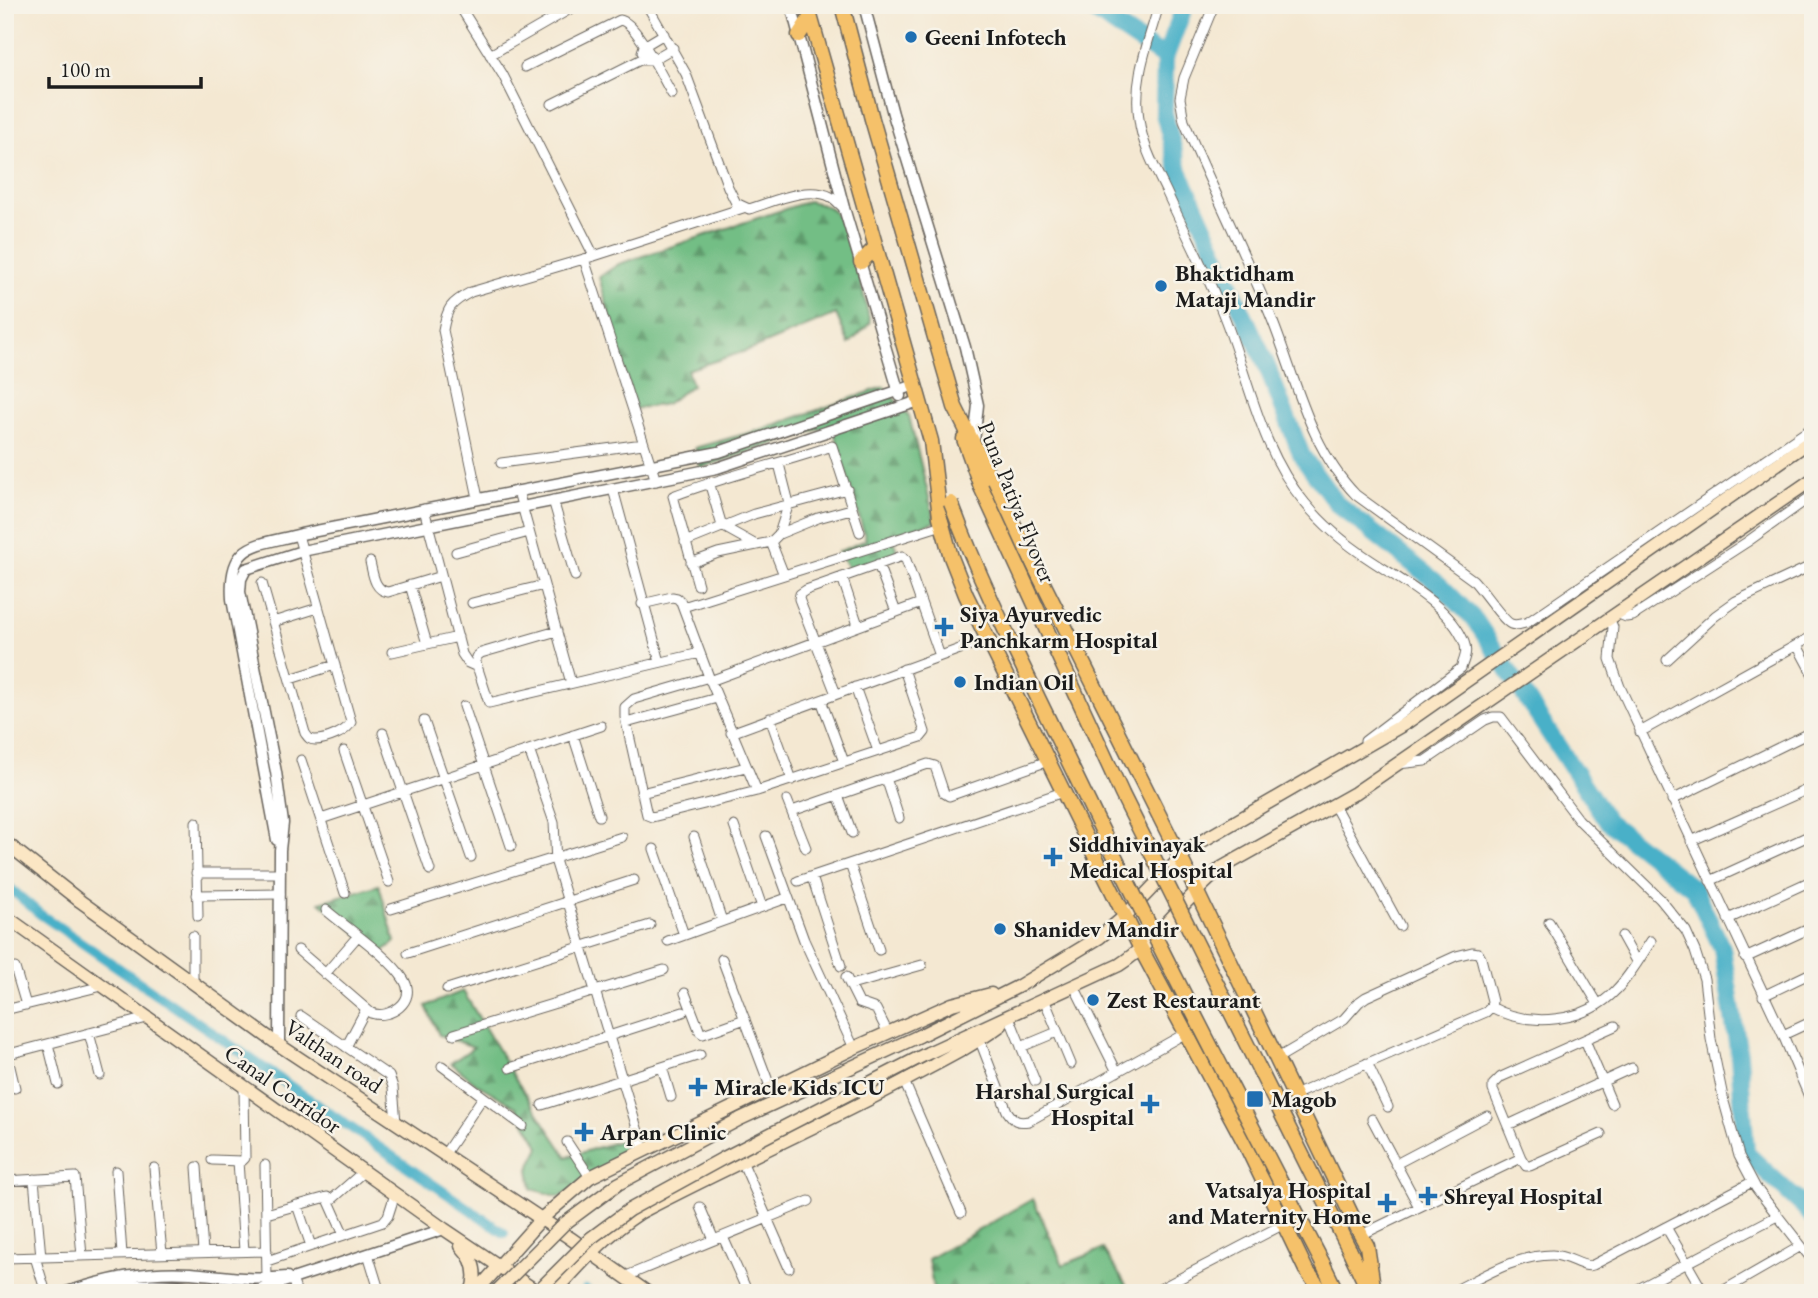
<svg xmlns="http://www.w3.org/2000/svg" width="1818" height="1298" font-family="'EB Garamond',serif">
  <style>
    .forest { fill: url(#forest-firs); stroke: #486d50; stroke-width: 2 }
    .lines { fill: none; stroke-linecap: round; stroke-linejoin: round }
    .canal { stroke: #49b0c8; stroke-width: 10 }
    .river { stroke: #49b0c8; stroke-width: 18 }
    .minor-casing { stroke: #68635c; stroke-width: 11 }
    .tertiary-casing { stroke: #68635c; stroke-width: 13 }
    .secondary-casing { stroke: #68635c; stroke-width: 15 }
    .trunk-casing { stroke: #68635c; stroke-width: 17 }
    .minor { stroke: #fff; stroke-width: 9 }
    .tertiary { stroke: #fff; stroke-width: 10 }
    .secondary { stroke: #fbe6c4; stroke-width: 12 }
    .trunk { stroke: #f5c16b; stroke-width: 14 }
    .secondary-bridge-casing { stroke: #68635c; stroke-width: 15; stroke-linecap: butt }
    .trunk-bridge-casing { stroke: #68635c; stroke-width: 17; stroke-linecap: butt }
    .secondary-bridge { stroke: #fbe6c4; stroke-width: 12 }
    .trunk-bridge { stroke: #f5c16b; stroke-width: 14 }
    .poi-dot { fill: #1f6fb2; stroke: #f7f3e8; stroke-width: 2.5 }
    .labels { text-anchor: middle; dominant-baseline: central; stroke-width: 5; stroke-linejoin: round; paint-order: stroke }
    .poi-label { font-size: 23px; font-weight: bold; fill: #1c1c1c; stroke: #f7f3e8; text-anchor: start }
    .street-label { font-size: 23px; fill: #1c1c1c; stroke: #f7f3e8 }
  </style>
  <defs>
    <pattern id="forest-firs" width="22" height="20" patternUnits="userSpaceOnUse" patternTransform="scale(1.75)"><rect width="22" height="20" fill="#73be85"/><path d="M5 1l3.5 6h-7zM16 11l3.5 6h-7z" fill="#5e9a6c"/></pattern>
  </defs>
  <rect width="100%" height="100%" fill="#f7f3e8"/>
  <filter id="ink" filterUnits="userSpaceOnUse"><feTurbulence type="fractalNoise" baseFrequency=".0143" numOctaves="2"/><feDisplacementMap in="SourceGraphic" scale="14" xChannelSelector="R" yChannelSelector="G"/><feConvolveMatrix kernelMatrix="1 2 1 2 8 2 1 2 1" color-interpolation-filters="sRGB"/></filter>
  <filter id="wash" filterUnits="userSpaceOnUse"><feTurbulence type="fractalNoise" baseFrequency=".00686" numOctaves="4" result="noise"/><feDisplacementMap in="SourceGraphic" scale="28" xChannelSelector="R" yChannelSelector="G"/><feGaussianBlur stdDeviation="1.57" result="paint"/><feColorMatrix in="noise" values="0 0 0 0 0 0 0 0 0 0 0 0 0 0 0 0 0 1.4 0 .05"/><feComposite in="paint" operator="in"/></filter>
  <g filter="url(#wash)">
    <rect width="100%" height="100%" fill="#f4e8d2"/>
    <path class="forest" d="M809,201C816,203 824,204 830,208C850,225 864,296 870,323L849,344L836,314L755,348L687,370L692,385L666,404L635,409L599,277L619,264Z
      M884,387L909,416L935,522L893,534L897,553L850,571L838,552L866,540L832,425L700,468L695,448L763,429Z
      M379,885L395,942L381,953L320,902Z
      M463,991L516,1080L567,1157L629,1138L636,1152L560,1197L532,1189L529,1169L540,1147L516,1107L477,1084L451,1063L474,1047L439,1035L426,1006Z
      M1033,1199L1063,1265L1103,1249L1131,1293H934L928,1259Z"/>
    <g class="lines">
      <path class="canal" d="M5,884L40,914L504,1233
        M586,1290L590,1293"/>
      <path class="river" d="M1085,5L1165,58
        M1185,5L1165,58L1164,113L1179,171L1266,364L1302,456L1337,504L1441,586L1475,620L1607,821L1694,889L1722,948L1739,1055L1746,1153L1805,1208L1813,1218"/>
    </g>
  </g>
  <g filter="url(#ink)">
    <g class="lines">
      <defs>
        <path id="minor" d="M459,5L503,75L594,256
          M647,5L686,74L728,187L736,203L749,209C772,202 808,185 831,197C836,200 840,205 844,208
          M1159,5C1148,43 1133,79 1139,119C1142,145 1156,170 1167,193C1185,232 1205,270 1221,309C1248,373 1259,449 1305,503C1323,525 1346,544 1369,559C1400,580 1450,606 1464,642C1468,652 1464,659 1461,668L1365,741
          M1214,5L1184,78L1180,98L1184,121C1211,185 1242,248 1269,312C1295,374 1308,446 1356,495L1473,580C1481,588 1503,621 1511,624C1516,626 1522,624 1528,622L1813,427
          M642,52L644,46L664,34
          M490,55L577,5
          M525,67L620,20C637,22 662,78 672,94
          M552,104L640,60H652L673,48
          M584,259L656,481
          M501,463L643,444
          M779,464L789,503L779,534
          M709,482L722,526L756,545
          M613,489L660,662
          M518,491L571,683
          M478,498L443,330C447,308 450,303 471,292L594,256L743,208
          M553,500L575,576
          M424,509L462,654L468,663L477,667
          M685,542L754,514L847,489
          M771,542L784,575
          M456,552L529,532
          M370,562C373,574 374,590 388,592L441,576
          M691,563L718,553L771,542L779,534L818,518L851,509
          M878,564L896,612
          M842,577L858,625
          M262,583L305,733C308,737 309,740 315,740C326,740 347,732 351,722L298,535
          M410,585L427,644
          M698,585L673,496C725,476 779,464 832,446L860,532
          M472,603L544,585
          M642,604L672,597L677,598L681,602L709,677L757,791
          M683,607L942,525
          M1616,613L1626,617L1633,616L1747,542L1813,495
          M1609,618L1613,627L1610,659L1620,687L1783,1035L1813,1106
          M273,622L318,608
          M557,631L481,653L476,657V663L489,703L700,653
          M1797,645L1813,675
          M392,652L458,637
          M1667,660L1715,616L1736,601L1813,565
          M709,677L634,699L625,707V717L647,815L652,817L757,791L921,737L925,732L904,669
          M290,679L335,665
          M710,681L921,603
          M855,687L878,751
          M836,694L799,599L800,594L806,590L902,556L906,560L940,656
          M821,700L844,762
          M464,706L511,846
          M770,718L792,780
          M424,721L471,857
          M626,723L717,698
          M1640,732L1813,636
          M383,733L430,870
          M731,733L987,639
          M573,735L599,816
          M529,750L554,822L556,863L644,1151
          M344,751L389,882
          M301,760L345,893
          M1398,764L1425,761L1485,720L1493,717H1501L1579,820L1660,899L1686,931L1695,951L1704,979L1711,1039L1724,1102L1739,1156L1756,1188L1813,1261
          M886,778L899,818
          M641,793L746,767
          M838,795L852,833
          M787,800L806,848
          M1672,800L1813,731
          M1334,805L1400,926
          M792,811L928,764L935,766L944,793L949,796L1048,761
          M321,819L601,726
          M196,822L198,916
          M734,826L762,907
          M766,836L804,940L854,1048
          M694,837L722,921
          M1691,841L1813,787
          M654,849L684,935
          M850,864L879,950
          M196,873H280
          M812,877L841,966
          M798,881L1063,792
          M1710,881L1813,834
          M197,895L280,894
          M391,909L622,837
          M1728,919L1813,880
          M1549,922L1598,1004
          M1622,936L1637,963
          M668,941L787,898
          M298,950L371,1013C390,1020 417,1001 404,980C390,957 348,929 326,910
          M408,953L634,880
          M1745,958L1813,927
          M722,959L771,1089
          M15,968L26,1005
          M325,974L357,937
          M846,977L859,1003L876,1009L888,1033
          M193,983V936
          M851,985L922,965
          M1074,986L1117,1072
          M447,989L650,925
          M685,993L700,1032L703,1034L745,1019
          M1763,996L1813,972
          M1044,999L1071,1064
          M1491,1007C1530,1028 1585,1023 1616,990C1630,976 1640,958 1651,941
          M5,1010L102,986
          M301,1016L389,1076L393,1087L396,1123
          M1010,1019L1035,1081
          M89,1033L100,1075
          M454,1034L664,970
          M1783,1035L1813,1021
          M1585,1040L1612,1104
          M980,1041L1007,1111C1014,1121 1017,1123 1029,1121L1186,1033
          M48,1044L58,1084
          M346,1047L366,1009
          M1021,1047L1057,1032
          M7,1054L15,1088
          M5,1055L147,1018
          M1276,1059L1344,1019L1359,1002L1366,997L1456,956L1472,952L1478,953L1481,958L1492,1001L1491,1007L1486,1012L1294,1095
          M1367,1063L1388,1107
          M442,1066L523,1126
          M662,1067L671,1097
          M510,1068L683,1012
          M1800,1077L1813,1071
          M904,1081L961,1213
          M542,1105L700,1055
          M1372,1119L1419,1207
          M1508,1125L1632,1068
          M1601,1134L1530,1166H1526L1521,1158L1493,1090V1085L1501,1077L1615,1026
          M567,1142L590,1177
          M444,1155L483,1097
          M212,1160L242,1161L245,1158L244,1087
          M238,1161L244,1251
          M742,1161L789,1268
          M1396,1164L1487,1116
          M265,1165L267,1279
          M197,1167L203,1252
          M154,1168L162,1253
          M116,1171L122,1254
          M34,1179L41,1257
          M5,1181L75,1177L82,1256
          M330,1201L363,1172
          M297,1205L311,1246
          M700,1207L714,1240
          M266,1214L327,1197L344,1235
          M1666,1227L1704,1293
          M1361,1235L1521,1158
          M723,1237L748,1293
          M368,1254L380,1293
          M35,1257L46,1293
          M5,1258L267,1251
          M267,1261L383,1222L388,1216L395,1194
          M624,1277L809,1201
          M292,1279L297,1293
          M1638,1289L1777,1216
          M939,1290L940,1293
          M1152,1293L1284,1224
          M1450,1293C1482,1277 1517,1255 1552,1255C1569,1255 1583,1269 1593,1265L1752,1182
          M1719,1293L1801,1246
          M1803,1293L1813,1287"/>
        <path id="tertiary" d="M791,5L844,208L900,396
          M864,5L893,114L965,347L978,405L974,442
          M277,840L232,599C228,542 255,546 301,534L719,452L915,385
          M279,1045L280,850L283,823L276,772L240,592L241,579L246,569L302,551L717,468L919,401
          M64,1293C106,1279 146,1270 191,1273C227,1276 250,1281 287,1277
          M100,1293C150,1275 202,1291 253,1292L444,1229"/>
        <path id="secondary" d="M5,842L80,901L279,1045L570,1238L648,1293
          M5,916L444,1229L539,1293
          M919,1036L1019,986L1100,937L1125,916L1190,848L1406,723L1813,439
          M928,1053L1119,965C1160,938 1185,897 1223,867L1355,793L1813,479
          M461,1246C474,1259 478,1275 471,1293
          M475,1293L541,1219L590,1177L854,1048L952,1004L991,994
          M554,1293C581,1263 607,1234 641,1212C728,1166 818,1127 904,1081C937,1063 971,1047 1001,1025"/>
        <path id="trunk" d="M807,5L931,441L940,517L951,557L966,595L1141,949L1246,1145L1306,1270L1323,1293
          M842,5L872,119L955,407L1180,857L1361,1235L1367,1246L1374,1293
          M799,35L810,18
          M861,262L875,248
          M964,439L981,487
          M1349,1249L1368,1289
          M1323,1264L1337,1293"/>
      </defs>
      <use href="#minor" class="minor-casing"/>
      <use href="#tertiary" class="tertiary-casing"/>
      <use href="#secondary" class="secondary-casing"/>
      <use href="#trunk" class="trunk-casing"/>
      <use href="#minor" class="minor"/>
      <use href="#tertiary" class="tertiary"/>
      <use href="#secondary" class="secondary"/>
      <use href="#trunk" class="trunk"/>
      <defs>
        <path id="secondary-bridge" d="M495,1293L564,1224L618,1184L740,1119L919,1036
          M536,1293L591,1238L629,1210L722,1159L928,1053"/>
        <path id="trunk-bridge" d="M981,487L1122,794L1349,1249
          M951,503C983,590 1027,674 1067,758C1149,929 1236,1096 1323,1264"/>
      </defs>
      <use href="#secondary-bridge" class="secondary-bridge-casing"/>
      <use href="#trunk-bridge" class="trunk-bridge-casing"/>
      <use href="#secondary-bridge" class="secondary-bridge"/>
      <use href="#trunk-bridge" class="trunk-bridge"/>
    </g>
  </g>
  <g class="poi-dot">
    <circle cx="911" cy="37" r="7"/>
    <circle cx="1161" cy="286" r="7"/>
    <path d="M940.5 616.5h7v7h7v7h-7v7h-7v-7h-7v-7h7z"/>
    <circle cx="960" cy="682" r="7"/>
    <path d="M1049.5 846.5h7v7h7v7h-7v7h-7v-7h-7v-7h7z"/>
    <circle cx="1000" cy="929" r="7"/>
    <circle cx="1093" cy="1000" r="7"/>
    <path d="M694.5 1076.5h7v7h7v7h-7v7h-7v-7h-7v-7h7z"/>
    <rect x="1246" y="1090" width="18" height="18" rx="3.5"/>
    <path d="M1146.5 1093.5h7v7h7v7h-7v7h-7v-7h-7v-7h7z"/>
    <path d="M580.5 1121.5h7v7h7v7h-7v7h-7v-7h-7v-7h7z"/>
    <path d="M1424.5 1185.5h7v7h7v7h-7v7h-7v-7h-7v-7h7z"/>
    <path d="M1383.5 1192.5h7v7h7v7h-7v7h-7v-7h-7v-7h7z"/>
  </g>
  <g class="labels">
    <g class="poi-label">
      <text x="925" y="37">Geeni Infotech</text>
      <text x="1175" y="273">Bhaktidham<tspan x="1175" dy="26">Mataji Mandir</tspan></text>
      <text x="960" y="614">Siya Ayurvedic<tspan x="960" dy="26">Panchkarm Hospital</tspan></text>
      <text x="974" y="682">Indian Oil</text>
      <text x="1069" y="844">Siddhivinayak<tspan x="1069" dy="26">Medical Hospital</tspan></text>
      <text x="1014" y="929">Shanidev Mandir</text>
      <text x="1107" y="1000">Zest Restaurant</text>
      <text x="714" y="1087">Miracle Kids ICU</text>
      <text x="1134" y="1091" text-anchor="end">Harshal Surgical<tspan x="1134" dy="26">Hospital</tspan></text>
      <text x="1271" y="1099">Magob</text>
      <text x="600" y="1132">Arpan Clinic</text>
      <text x="1371" y="1190" text-anchor="end">Vatsalya Hospital<tspan x="1371" dy="26">and Maternity Home</tspan></text>
      <text x="1444" y="1196">Shreyal Hospital</text>
    </g>
    <g class="street-label">
      <text transform="translate(1017 502) rotate(68)">Puna Patiya Flyover</text>
      <text transform="translate(334 1056) rotate(34)">Valthan road</text>
      <text transform="translate(283 1089) rotate(35)">Canal Corridor</text>
    </g>
  </g>
  <rect width="1818" height="1298" fill="none" stroke="#f7f3e8" stroke-width="28"/>
  <path d="M49 77v10h152v-10" fill="none" stroke="#1c1c1c" stroke-width="3.5"/>
  <text x="60" y="77" font-size="21" fill="#1c1c1c" stroke="#f7f3e8" stroke-width="5" paint-order="stroke">100 m</text>
</svg>
